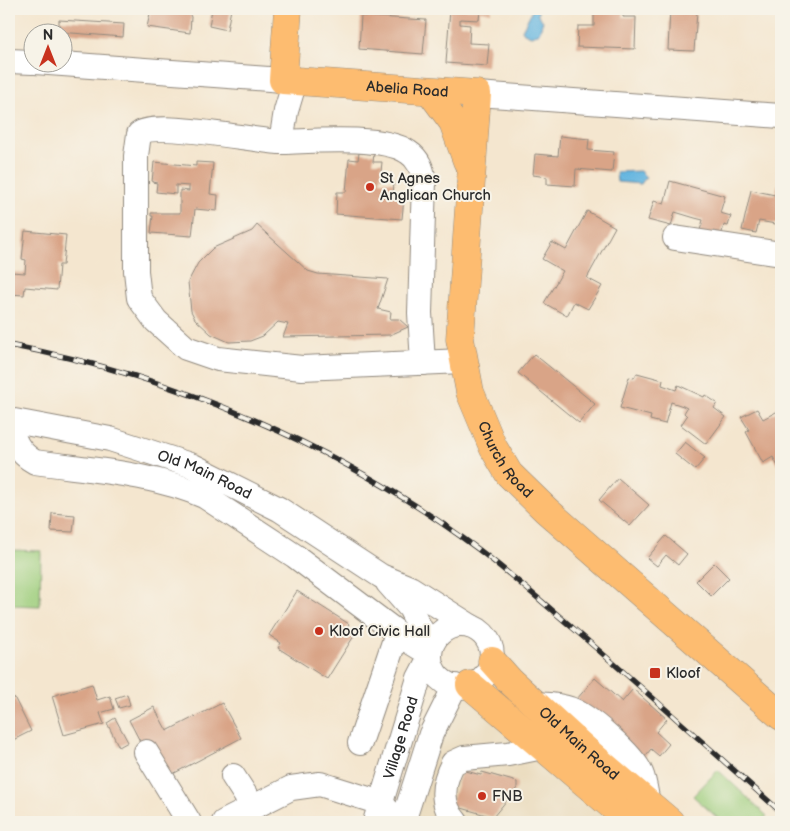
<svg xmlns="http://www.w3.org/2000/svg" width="790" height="831" font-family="'Balsamiq Sans',sans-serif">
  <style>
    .built { fill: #e9d9ba }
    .green { fill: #9ece7d; stroke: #647c54 }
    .water { fill: #65b6e0; stroke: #487086 }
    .building { fill: #d9a487 }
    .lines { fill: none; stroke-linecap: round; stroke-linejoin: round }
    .minor-casing { stroke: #90887d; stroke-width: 26 }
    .major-casing { stroke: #90887d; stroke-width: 29 }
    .minor { stroke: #fff; stroke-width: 24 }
    .major { stroke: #fdbc70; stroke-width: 28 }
    .rail-casing { stroke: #2b2b2b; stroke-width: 5.5 }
    .rail { stroke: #f7f3e8; stroke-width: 4; stroke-dasharray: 11; stroke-linecap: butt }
    .poi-dot { fill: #c8321e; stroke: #f7f3e8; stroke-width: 2 }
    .labels { text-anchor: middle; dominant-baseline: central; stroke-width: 4; stroke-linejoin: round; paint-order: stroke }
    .street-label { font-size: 15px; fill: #2b2b2b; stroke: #f7f3e8 }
    .poi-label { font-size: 15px; fill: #2b2b2b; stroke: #f7f3e8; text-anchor: start }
  </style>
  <rect width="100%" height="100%" fill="#f7f3e8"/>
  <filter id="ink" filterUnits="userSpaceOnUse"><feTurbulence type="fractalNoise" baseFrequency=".02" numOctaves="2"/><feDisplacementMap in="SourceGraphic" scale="10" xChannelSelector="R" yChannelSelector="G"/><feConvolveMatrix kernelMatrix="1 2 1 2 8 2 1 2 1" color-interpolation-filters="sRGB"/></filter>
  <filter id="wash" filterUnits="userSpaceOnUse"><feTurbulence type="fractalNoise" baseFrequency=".0096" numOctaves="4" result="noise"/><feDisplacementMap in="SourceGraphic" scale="20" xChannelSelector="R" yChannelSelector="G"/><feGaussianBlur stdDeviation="1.12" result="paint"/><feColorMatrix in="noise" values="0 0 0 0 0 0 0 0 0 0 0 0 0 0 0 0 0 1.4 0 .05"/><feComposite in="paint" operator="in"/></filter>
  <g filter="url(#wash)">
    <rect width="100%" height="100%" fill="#f4e6cf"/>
    <path class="built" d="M469,696L615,822H407L456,702Z"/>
    <path class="green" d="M9,550L41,551L40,606L9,605Z
      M718,770L767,816L761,822H722L693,796Z"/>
    <path class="water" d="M533,9L538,10V15L543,21L539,33L531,36L524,33L522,30Z
      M640,171L646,177L641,184L617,182L616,172Z"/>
    <g id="blocks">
      <path class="building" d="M151,9L188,11L191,17L190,33L147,27Z
        M212,9H231L227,30L209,26Z
        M450,9H491V12L480,11L479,20L460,19V24L470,25L469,43L489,44L487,66L446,63Z
        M594,9H623V17H636L635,49L577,47L578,26H594Z
        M670,9H684V12H697L694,51L668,50Z
        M361,16L426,20L423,54L359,49Z
        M59,20L124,24L123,37L59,32Z
        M560,136L589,139L588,150L614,152L612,172L576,169L575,186L547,184V177L533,175L535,154L558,156Z
        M359,153L374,154L373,162H382L380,181L394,182L393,196L404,197L402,219L336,214L337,192H346L349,159L358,160Z
        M154,162L196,166V162L213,163L210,194L218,195L217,211L195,209L192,236L151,233L153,216H151V213H180V190L189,191V186L176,185V194L156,192L157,183L152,182Z
        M670,181L725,196L720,213L731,216L728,226L724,225L720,240L699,234L703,220L695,218L675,212L671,226L648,220L654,201L664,204Z
        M778,184L781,185V225L759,221L756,233L742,230L751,190L775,195Z
        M587,211L615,227L587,278L602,286L588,309L574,302L567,316L544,303L563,271L542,259L552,242L566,250Z
        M257,225L308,271L318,274L388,279L378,309L391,312L390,319H399L408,327L390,335L283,337L288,324L278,322L263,336L250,341L229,342L211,334L195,319L191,311L188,282L198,263L213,248L252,231Z
        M25,231L66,235L63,265H59L57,290L25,287L24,295L9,294V268H11V272L25,273L26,260L22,259Z
        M534,354L595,404L579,423L518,373Z
        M637,373L663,380L662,385L676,390L678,385L704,397L705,395L717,403L714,408L726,417L706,444L681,425L687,416L684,413L687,408L683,406L671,402L665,424L650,420L651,416L620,408L629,377L634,378Z
        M757,409L763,419L778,411L781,418V472L773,457L763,463L746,432L749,430L741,417Z
        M685,442L705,458L695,470L675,454Z
        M618,478L649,505L630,526L599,500Z
        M52,513L75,515L73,532L51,531Z
        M666,536L687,554L678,565L666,555L657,566L647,558Z
        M714,563L729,578L711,596L696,581Z
        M297,591L349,624L345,631L354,636L327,679L278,648L281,643L269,635Z
        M595,678L622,702L633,689L667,719L656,732L669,744L659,756L651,749L643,759L576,700Z
        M92,684L97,700L110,696L114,709L100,713L104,724L64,735L52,696Z
        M127,694L130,705L119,708L115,698Z
        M14,697L31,731L9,742V700Z
        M222,703L241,738L167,777L143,747L129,720L154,707L167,731Z
        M115,718L128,742L119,747L107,723Z
        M462,770L481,775L482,772L517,782V788L493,817L451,805Z"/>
    </g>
  </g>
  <g filter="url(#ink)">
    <use href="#blocks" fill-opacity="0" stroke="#90887d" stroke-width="1"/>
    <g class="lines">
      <defs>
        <g id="minor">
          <path d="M9,61L32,62"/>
          <path d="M35,62L283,80"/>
          <path d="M295,81L286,111L281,142C255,141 155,120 139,134L136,156V271L139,298L156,321L186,348L218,359L302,368L463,361"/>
          <path d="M477,94L781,116"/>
          <path d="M281,142C312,141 383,135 408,152C419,159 422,169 424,181L420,313L423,363"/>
          <path d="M675,238L781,254"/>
          <path id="s1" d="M9,420L110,439L193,466L279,509L381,576L410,588L470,626"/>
          <path d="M9,422C13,439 18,453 35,462C90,470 152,473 204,496L295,556L407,640L430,654"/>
          <path d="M388,583L410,608L421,630L432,644"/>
          <circle cx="461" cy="656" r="31"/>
          <path d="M535,704C546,705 559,705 570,709C588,715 633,755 641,773C645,782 646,794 648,803"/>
          <path d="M360,743L397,633"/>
          <path d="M146,752L189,822"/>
          <path d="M233,776L253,807"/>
          <path d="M224,822L291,788L320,784L381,803L398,822"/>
          <path id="s2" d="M375,822L419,678L430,657"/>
          <path d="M403,822L431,734L455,686"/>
          <path d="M456,822C440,804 442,784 453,763L464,758L508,754L543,747"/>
        </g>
        <g id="major">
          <path id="s3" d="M288,9L283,80L477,94L460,339L470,392L493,447L509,474L546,510L781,716"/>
          <path d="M430,91L453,122L467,161"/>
          <path id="s4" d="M492,661L510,681L590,754L670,822"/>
          <path d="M470,685L631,822"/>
        </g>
      </defs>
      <use href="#minor" class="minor-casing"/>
      <use href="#major" class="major-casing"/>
      <use href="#minor" class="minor"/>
      <use href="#major" class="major"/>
      <defs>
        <path id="rail" d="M9,345C178,377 340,446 478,549C511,574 542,602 574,629C644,689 712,751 781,812"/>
      </defs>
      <use href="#rail" class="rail-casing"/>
      <use href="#rail" class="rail"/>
    </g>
  </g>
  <g class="poi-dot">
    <circle cx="370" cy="187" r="5"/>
    <circle cx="319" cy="631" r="5"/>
    <rect x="649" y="667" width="12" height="12" rx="2.5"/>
    <circle cx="482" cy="796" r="5"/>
  </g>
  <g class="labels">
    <g class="street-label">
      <text stroke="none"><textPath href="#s3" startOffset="196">Abelia Road</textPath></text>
      <text stroke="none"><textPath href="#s3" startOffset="642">Church Road</textPath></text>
      <text stroke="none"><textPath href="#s1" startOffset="204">Old Main Road</textPath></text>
      <text stroke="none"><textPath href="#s2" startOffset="88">Village Road</textPath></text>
      <text stroke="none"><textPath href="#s4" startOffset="120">Old Main Road</textPath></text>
    </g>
    <g class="poi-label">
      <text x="380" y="178">St Agnes<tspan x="380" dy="17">Anglican Church</tspan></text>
      <text x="329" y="631">Kloof Civic Hall</text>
      <text x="666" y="673">Kloof</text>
      <text x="492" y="796">FNB</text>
    </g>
  </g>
  <rect width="790" height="831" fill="none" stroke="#f7f3e8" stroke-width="30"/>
  <g transform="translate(48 48)"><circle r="24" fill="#f7f3e8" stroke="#a5a39c"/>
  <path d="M0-4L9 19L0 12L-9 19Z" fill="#c8321e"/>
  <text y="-8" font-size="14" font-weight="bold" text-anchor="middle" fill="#2b2b2b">N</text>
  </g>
</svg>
